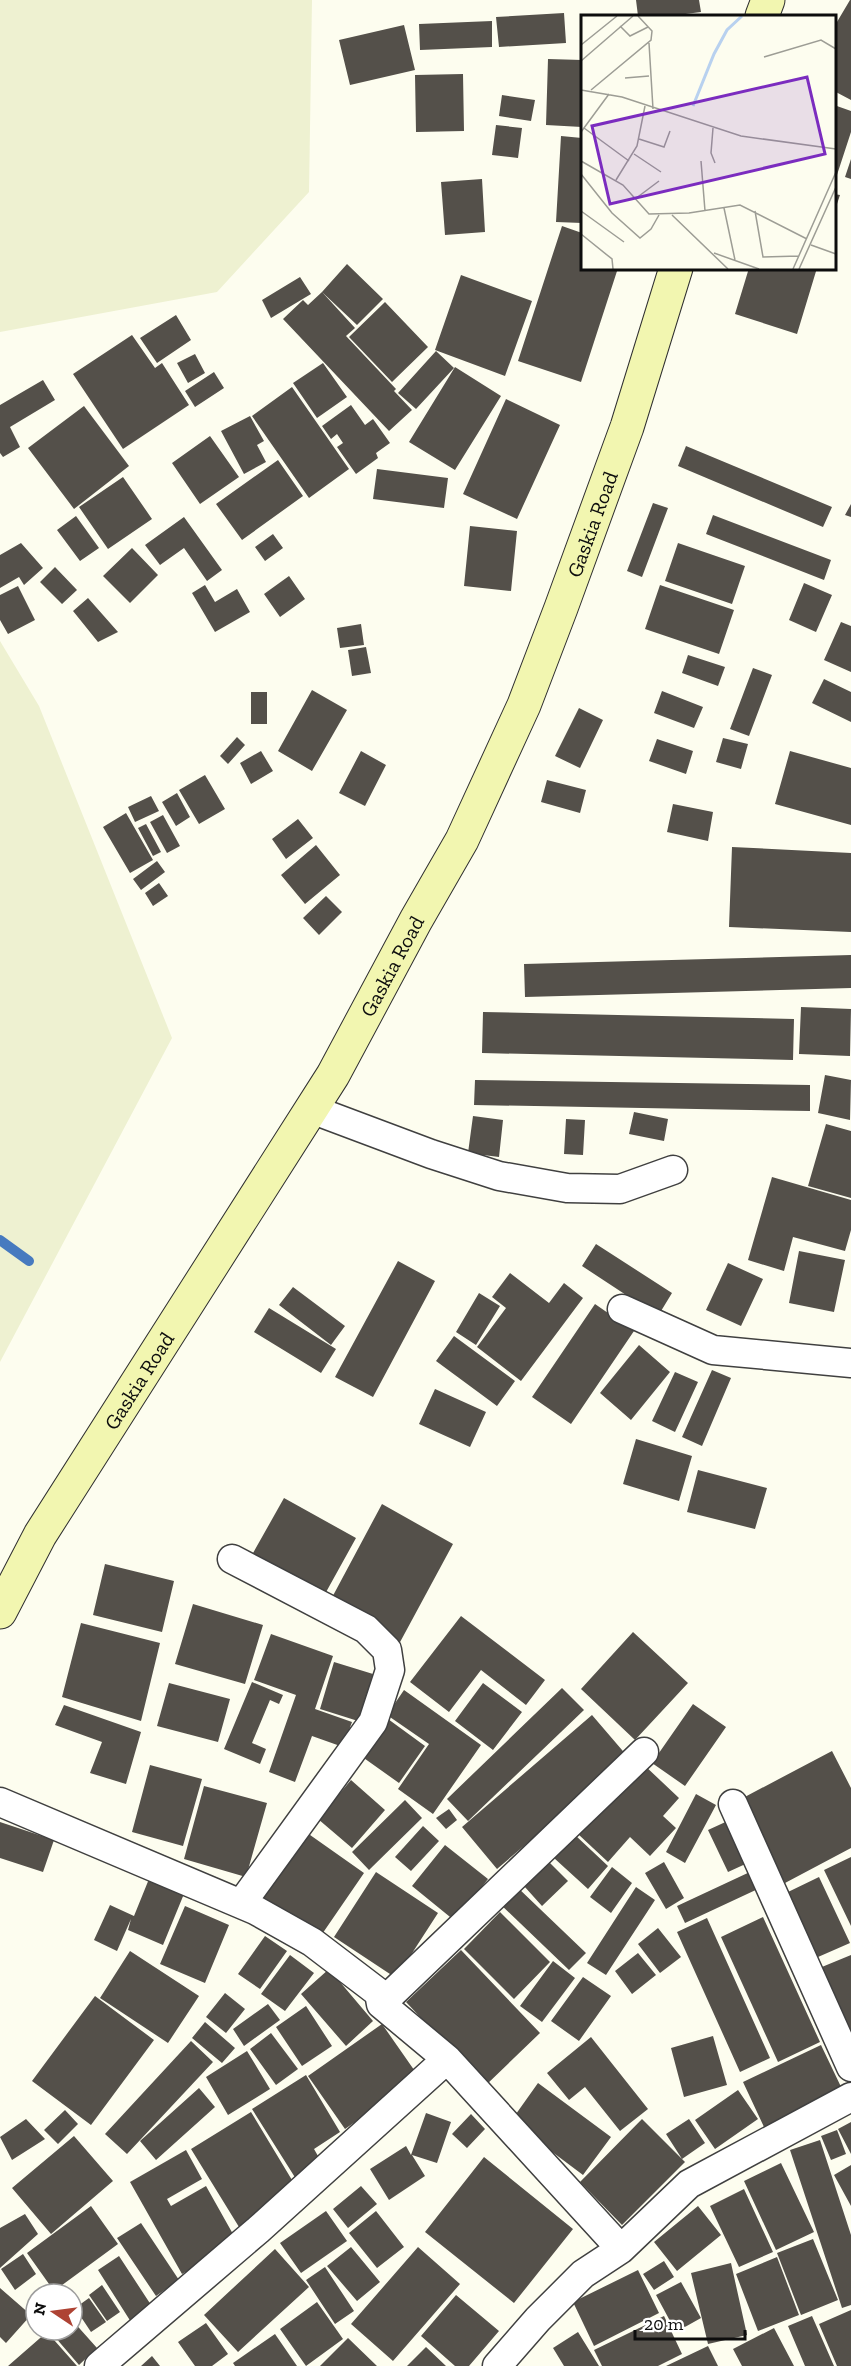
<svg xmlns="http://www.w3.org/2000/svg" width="851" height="2366" font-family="'Zilla Slab',serif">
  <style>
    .farmland { fill: #eef1d1 }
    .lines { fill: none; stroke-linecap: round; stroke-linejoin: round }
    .stream { stroke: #477abf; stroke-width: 10 }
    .building { fill: #54504a }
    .street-casing { stroke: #404040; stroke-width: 31 }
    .secondary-casing { stroke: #2f2f2f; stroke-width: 35 }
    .street { stroke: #fff; stroke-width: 28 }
    .secondary { stroke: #f2f6b0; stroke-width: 33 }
    .labels { text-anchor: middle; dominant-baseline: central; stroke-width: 6; stroke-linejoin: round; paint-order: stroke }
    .street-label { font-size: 21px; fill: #0d0d0d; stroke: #fff }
    .inset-river { fill: none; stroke: #b8d1ef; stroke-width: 3 }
    .inset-road { fill: none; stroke: #9d9d95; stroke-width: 1.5 }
    .view { fill: #7b2cbf; fill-opacity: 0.15; stroke: #7b2cbf; stroke-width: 3 }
    .inset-edge { fill: none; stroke: #0d0d0d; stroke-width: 3 }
  </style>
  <rect width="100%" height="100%" fill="#fdfdef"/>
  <path class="farmland" d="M0,0H312L309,192L217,292L0,332Z
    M0,641L39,706L172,1038L0,1362Z"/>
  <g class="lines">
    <path class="stream" d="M0,1240L29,1261"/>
  </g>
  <path class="building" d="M636,0H699L701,12L670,16H638Z
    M850,0H851V100L834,91V27Z
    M564,13L566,43L499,47L496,17Z
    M492,21V47L420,50L419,24Z
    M404,25L415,70L350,85L339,40Z
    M548,59L582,60V127L546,125Z
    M463,74L464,131L416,132L415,75Z
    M502,95L535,100L531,121L499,116Z
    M834,105L851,111V132L835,181Z
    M496,125L522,128L518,158L492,155Z
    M561,136L582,138V223L556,222Z
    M851,159V179L845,177Z
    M482,179L485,232L445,235L441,182Z
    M834,194L840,195L835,210H834Z
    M562,226L582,233V268H618L581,382L518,361Z
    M347,264L383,299L357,325L322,292Z
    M749,268H817L797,334L735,314Z
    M461,275L532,301L505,376L435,350Z
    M300,277L311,294L271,318L262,300Z
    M322,292L355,328L346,336L396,389L394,391L412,410L389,431L283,319L303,300L308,305Z
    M385,302L428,347L392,382L349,337Z
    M176,315L191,340L157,363L140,338Z
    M132,335L155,368L162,363L189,405L123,449L73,374Z
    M436,351L454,368L416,409L398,393Z
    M195,354L205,373L188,383L177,363Z
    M323,363L347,397L317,418L293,383Z
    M455,367L501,396L455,470L409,442Z
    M214,372L224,388L195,407L185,391Z
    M43,380L55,400L10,427L20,447L3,457L0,453V405Z
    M292,387L349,469L309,498L252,416Z
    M506,399L560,425L517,519L463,494Z
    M351,405L365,425L373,419L390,443L376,453L378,458L356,474L337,447L343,443L337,434L331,439L322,426Z
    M84,406L129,466L74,509L28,448Z
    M250,416L264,441L257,445L266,462L244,474L221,431Z
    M210,436L239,477L200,504L172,463Z
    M686,446L832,507L823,527L678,466Z
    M278,460L303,496L242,540L216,504Z
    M377,469L448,478L444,508L373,499Z
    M123,477L152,519L108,549L79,507Z
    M653,503L668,508L642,577L627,571Z
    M851,504V517L845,515Z
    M713,515L831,560L824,580L706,534Z
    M76,516L99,548L80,561L57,530Z
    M184,517L222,570L207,581L184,548L160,565L145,545Z
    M470,526L517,531L511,591L464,586Z
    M273,534L283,548L265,561L255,547Z
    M21,543L43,568L24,585L19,577L0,588V555Z
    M678,543L745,566L732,604L665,581Z
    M132,548L158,575L130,603L103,576Z
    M55,567L77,590L62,604L40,582Z
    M289,576L305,599L280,617L264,594Z
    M804,583L832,595L816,632L789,620Z
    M205,585L215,602L237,589L250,612L215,632L192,593Z
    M660,585L734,610L719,654L645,629Z
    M18,586L35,620L8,634L0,620V595Z
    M88,598L118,632L98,642L73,611Z
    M841,622L851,626V672L824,660Z
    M361,624L364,645L340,648L337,628Z
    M366,647L371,673L352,676L348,650Z
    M688,655L725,667L718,686L682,673Z
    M753,668L772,675L749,736L730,729Z
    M824,679L851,692V722L812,703Z
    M312,690L347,710L312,771L278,751Z
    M662,691L703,707L694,728L654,713Z
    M251,692H267V724H251Z
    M579,708L603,720L580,768L555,756Z
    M237,737L245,745L228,764L220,756Z
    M723,738L748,744L741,769L716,762Z
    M657,739L693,751L686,774L649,761Z
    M261,751L273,771L251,784L240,763Z
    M361,751L386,765L365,806L339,793Z
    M790,751L851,768V825L775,804Z
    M205,775L225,809L199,824L179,790Z
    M547,780L586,790L580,813L541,802Z
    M177,793L190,817L176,826L162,802Z
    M151,796L159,811L135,822L128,807Z
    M673,804L713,812L708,841L667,832Z
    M126,813L153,860L130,873L103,827Z
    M163,815L180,846L167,853L150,822Z
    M298,819L313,838L286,859L272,839Z
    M146,824L161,852L153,856L138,828Z
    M316,845L340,875L305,904L281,875Z
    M732,847L851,853V932L729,927Z
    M157,861L165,872L141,890L133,879Z
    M159,883L168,896L153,906L145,893Z
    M326,896L342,912L319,935L303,918Z
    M851,955V988L525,997L524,964Z
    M801,1007L851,1009L850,1056L799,1054Z
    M483,1012L794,1019L793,1060L482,1053Z
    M825,1075L851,1080L850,1120L818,1113Z
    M475,1080L810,1085V1111L474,1105Z
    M634,1112L668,1119L664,1141L629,1134Z
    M473,1116L503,1120L499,1157L468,1153Z
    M566,1119L585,1120L583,1155L564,1154Z
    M826,1124L851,1131V1198L808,1186Z
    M772,1177L851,1200V1230L845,1251L793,1237L784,1271L748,1260Z
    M596,1244L672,1293L658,1316L582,1266Z
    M799,1251L845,1260L834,1312L789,1303Z
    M398,1261L435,1281L373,1397L335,1377Z
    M728,1263L763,1279L741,1326L706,1310Z
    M510,1273L549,1303L564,1283L583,1298L521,1381L477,1347L506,1308L492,1297Z
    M293,1287L345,1326L331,1345L279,1305Z
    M479,1293L500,1306L476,1345L456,1332Z
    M595,1304L634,1331L571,1424L532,1397Z
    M269,1308L336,1349L321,1373L254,1332Z
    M454,1336L515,1381L497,1406L436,1361Z
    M639,1345L670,1372L631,1420L600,1393Z
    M712,1370L731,1378L702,1446L682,1437Z
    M675,1372L698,1382L675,1432L652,1421Z
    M435,1389L486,1412L470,1447L419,1424Z
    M636,1439L692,1456L679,1501L623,1484Z
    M698,1470L767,1488L755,1529L687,1512Z
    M284,1498L356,1538L320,1603L248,1562Z
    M382,1504L453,1544L399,1644L328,1605Z
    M105,1564L174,1581L162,1632L93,1615Z
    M193,1604L263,1625L245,1684L175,1664Z
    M461,1616L545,1680L526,1705L481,1670L449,1712L410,1682Z
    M81,1623L160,1643L141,1721L62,1697Z
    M633,1632L688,1683L635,1740L581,1689Z
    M271,1634L333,1656L315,1709L352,1722L343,1747L312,1736L295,1782L269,1772L296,1695L254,1680Z
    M334,1662L373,1674L358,1721L320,1709Z
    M252,1682L283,1695L279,1704L270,1700L252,1743L266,1749L260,1764L224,1749Z
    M169,1683L230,1699L218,1742L157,1726Z
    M483,1683L522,1712L493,1750L455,1721Z
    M562,1688L584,1710L468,1821L447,1799Z
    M404,1690L481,1745L433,1814L398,1789L429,1744L387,1715Z
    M693,1704L726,1727L685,1786L652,1763Z
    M64,1705L141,1732L126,1784L90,1773L102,1742L55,1725Z
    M592,1715L628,1757L497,1869L462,1827Z
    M388,1719L425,1746L399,1783L361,1756Z
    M832,1751L851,1788V1848L785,1883L741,1799Z
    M643,1764L679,1798L663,1816L676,1828L650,1856L630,1837L608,1862L578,1834Z
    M150,1765L202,1779L183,1846L132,1832Z
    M351,1780L385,1810L352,1848L318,1819Z
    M204,1786L267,1803L246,1877L184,1859Z
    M696,1794L716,1805L685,1863L666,1852Z
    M405,1800L422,1818L369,1870L352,1852Z
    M449,1809L457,1820L446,1829L436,1818Z
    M732,1819L752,1861L728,1872L708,1830Z
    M0,1822L54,1840L43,1872L0,1858Z
    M423,1826L439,1841L411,1871L395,1857Z
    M303,1830L364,1873L318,1940L257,1898Z
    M575,1835L608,1866L588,1889L554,1858Z
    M445,1845L488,1879L455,1921L412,1886Z
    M851,1857V1926L824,1870Z
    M549,1862L568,1881L542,1906L524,1886Z
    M664,1862L684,1898L666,1909L645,1873Z
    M612,1867L632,1883L611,1913L590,1897Z
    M752,1871L760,1888L685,1923L677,1906Z
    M376,1872L438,1913L396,1978L334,1937Z
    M151,1874L186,1889L163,1945L128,1930L131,1919L117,1951L94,1940L110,1905L134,1916Z
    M819,1877L850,1943L818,1957L788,1892Z
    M516,1886L586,1953L569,1970L499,1903Z
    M636,1887L655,1900L606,1975L587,1963Z
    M185,1906L229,1925L205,1983L160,1964Z
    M500,1912L550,1962L514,1999L464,1949Z
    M763,1917L820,2042L778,2062L721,1937Z
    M707,1918L770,2058L740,2072L677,1932Z
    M658,1928L681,1957L660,1973L638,1944Z
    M265,1936L287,1951L260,1989L238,1974Z
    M461,1950L540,2033L485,2086L406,2002Z
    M130,1951L199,1996L168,2043L100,1998Z
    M638,1953L656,1975L632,1994L615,1971Z
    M290,1955L314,1973L285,2011L261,1994Z
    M851,1955V2050L817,1969Z
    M553,1961L575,1978L542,2022L520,2006Z
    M329,1969L373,2021L346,2046L301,1994Z
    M583,1977L611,1996L579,2041L551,2021Z
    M225,1993L245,2009L226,2033L206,2017Z
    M95,1996L154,2040L91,2125L32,2081Z
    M268,2004L280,2020L244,2046L233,2029Z
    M306,2006L332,2046L302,2066L276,2027Z
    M205,2022L235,2048L222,2063L192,2038Z
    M382,2024L419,2077L345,2129L308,2076Z
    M271,2033L298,2069L276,2085L250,2049Z
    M713,2036L727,2085L684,2097L671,2048Z
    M591,2037L648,2109L620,2131L585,2087L569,2100L547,2073Z
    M191,2041L213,2062L127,2154L105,2134Z
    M821,2045L843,2091L764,2127L743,2082Z
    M247,2051L270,2089L228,2115L206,2077Z
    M306,2075L340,2132L314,2149L322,2163L296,2179L252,2109Z
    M538,2083L611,2137L583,2175L511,2121Z
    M199,2088L215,2107L156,2160L140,2141Z
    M738,2090L758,2119L715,2149L695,2120Z
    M65,2110L78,2124L58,2144L44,2130Z
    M251,2112L298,2190L239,2227L191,2149Z
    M426,2113L451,2122L437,2163L412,2155L425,2176L389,2200L370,2169L406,2146L411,2155Z
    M471,2114L485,2129L467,2148L452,2134Z
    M26,2119L45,2139L12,2160L0,2137Z
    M642,2119L685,2162L622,2225L580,2182Z
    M689,2119L705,2143L682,2159L666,2134Z
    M851,2122V2154L838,2129Z
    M837,2130L846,2154L831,2160L821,2136Z
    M74,2136L113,2181L51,2234L12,2188Z
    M820,2140L851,2235V2305L842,2308L790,2150Z
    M186,2150L202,2179L167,2199L171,2206L206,2186L238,2243L182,2274L130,2182Z
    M484,2157L573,2229L514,2303L425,2232Z
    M781,2163L814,2232L776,2250L744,2181Z
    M851,2165V2206L834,2175Z
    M361,2186L377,2204L348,2228L333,2209Z
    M744,2189L773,2252L739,2267L710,2206Z
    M91,2206L118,2244L54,2291L27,2253Z
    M698,2206L721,2235L677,2271L654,2242Z
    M326,2211L347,2241L301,2273L280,2243Z
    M376,2211L404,2247L377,2268L349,2233Z
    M25,2214L38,2234L0,2268V2228Z
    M141,2223L179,2280L156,2296L117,2238Z
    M813,2239L838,2300L801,2315L777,2253Z
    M351,2247L380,2282L357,2301L327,2266Z
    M418,2247L460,2284L393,2361L351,2324Z
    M275,2249L309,2287L238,2352L204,2315Z
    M23,2254L36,2274L15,2290L1,2269Z
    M119,2256L153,2308L131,2322L98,2270Z
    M777,2257L799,2315L758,2331L736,2274Z
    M664,2261L674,2277L654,2290L643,2274Z
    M731,2263L747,2335L708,2344L691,2273Z
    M325,2267L354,2311L335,2324L306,2280Z
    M638,2270L659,2313L594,2346L573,2302Z
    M681,2282L701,2318L676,2332L656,2295Z
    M102,2285L120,2312L107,2321L89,2295Z
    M0,2288L31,2315L6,2343L0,2337Z
    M456,2295L499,2331L469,2366H455L421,2336Z
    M89,2298L106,2322L91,2332L75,2308Z
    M317,2302L343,2339L306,2366L280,2329Z
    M851,2310V2366H837L819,2324Z
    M664,2316L682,2354L658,2366H602L594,2350Z
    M812,2316L834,2366H805L788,2326Z
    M72,2320L97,2348L79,2365L49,2330H72Z
    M206,2323L228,2354L212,2366H195L178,2342Z
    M774,2328L794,2366H742L733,2349Z
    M47,2332L77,2366H8Z
    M578,2332L599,2366H564L553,2348Z
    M275,2334L297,2366H235L233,2363Z
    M348,2338L377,2366H320Z
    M708,2346L718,2366H666Z
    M426,2347L446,2366H407Z
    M152,2356L160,2366H141Z"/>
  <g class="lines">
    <defs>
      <path id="street" d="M311,1109L431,1154L499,1176L567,1188L620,1189L673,1170
        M622,1309L713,1350L851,1363
        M232,1559L366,1629L387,1650L390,1670L373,1722L241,1904
        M0,1802L255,1910L312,1942L379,1993L381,2004L447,2059L621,2249
        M733,1804L851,2067
        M381,2004L644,1752
        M99,2366L258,2230L447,2059
        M497,2366L538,2319L583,2274L621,2249L689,2184L851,2097"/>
      <g id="secondary">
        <path d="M762,16L768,0"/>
        <path id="s1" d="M0,1612L40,1535L333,1075L416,920L462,840L524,705L561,608L627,427L676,268"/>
      </g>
    </defs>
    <use href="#street" class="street-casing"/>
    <use href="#secondary" class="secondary-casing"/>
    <use href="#street" class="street"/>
    <use href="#secondary" class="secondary"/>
  </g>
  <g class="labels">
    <g class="street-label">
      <text stroke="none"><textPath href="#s1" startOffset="1242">Gaskia Road</textPath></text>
      <text stroke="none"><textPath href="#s1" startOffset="756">Gaskia Road</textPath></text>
      <text stroke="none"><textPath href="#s1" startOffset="270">Gaskia Road</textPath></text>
    </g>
  </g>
  <g transform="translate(581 15)">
    <rect width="255" height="255" fill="#fdfdef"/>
    <path class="inset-river" d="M112,91L133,39L146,15L161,1"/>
    <path class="inset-road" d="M39,11L49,21L67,12M68,28L72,94M0,30L36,1M183,42L240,25L255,34M0,46L52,1M44,63L68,61M0,75L41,82L160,121L255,134M10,75L70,25L71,16L57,1M3,113L48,146M132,113L130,138L134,148M0,117L28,79M58,124L83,132L89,116M53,139L80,157M0,146L42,170L68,199L108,198L159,190L226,224M120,146L124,196M0,159L31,198L59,223L70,214L78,200M35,165L56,131L64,91M54,184L78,166M143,193L154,245M0,196L43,227M174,196L182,242L218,241M91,200L147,254M0,219L31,244L32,254M230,230L255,239M133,238L178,254M212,254L255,157M218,254L255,172"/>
    <path class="view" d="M226,62L244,139L29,189L11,111Z"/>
    <rect width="255" height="255" class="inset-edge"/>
  </g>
  <g transform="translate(54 2312) rotate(283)"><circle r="28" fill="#ffffff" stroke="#9e9e9e" stroke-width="1.5"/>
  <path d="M0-4.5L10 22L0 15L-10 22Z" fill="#ae4334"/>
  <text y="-9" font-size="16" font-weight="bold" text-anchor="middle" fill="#0d0d0d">N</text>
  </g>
  <path d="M635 2330v9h110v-9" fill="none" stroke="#0d0d0d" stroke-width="3"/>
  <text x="644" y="2330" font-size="18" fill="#0d0d0d" stroke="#ffffff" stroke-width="4.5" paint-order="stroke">20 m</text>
</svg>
